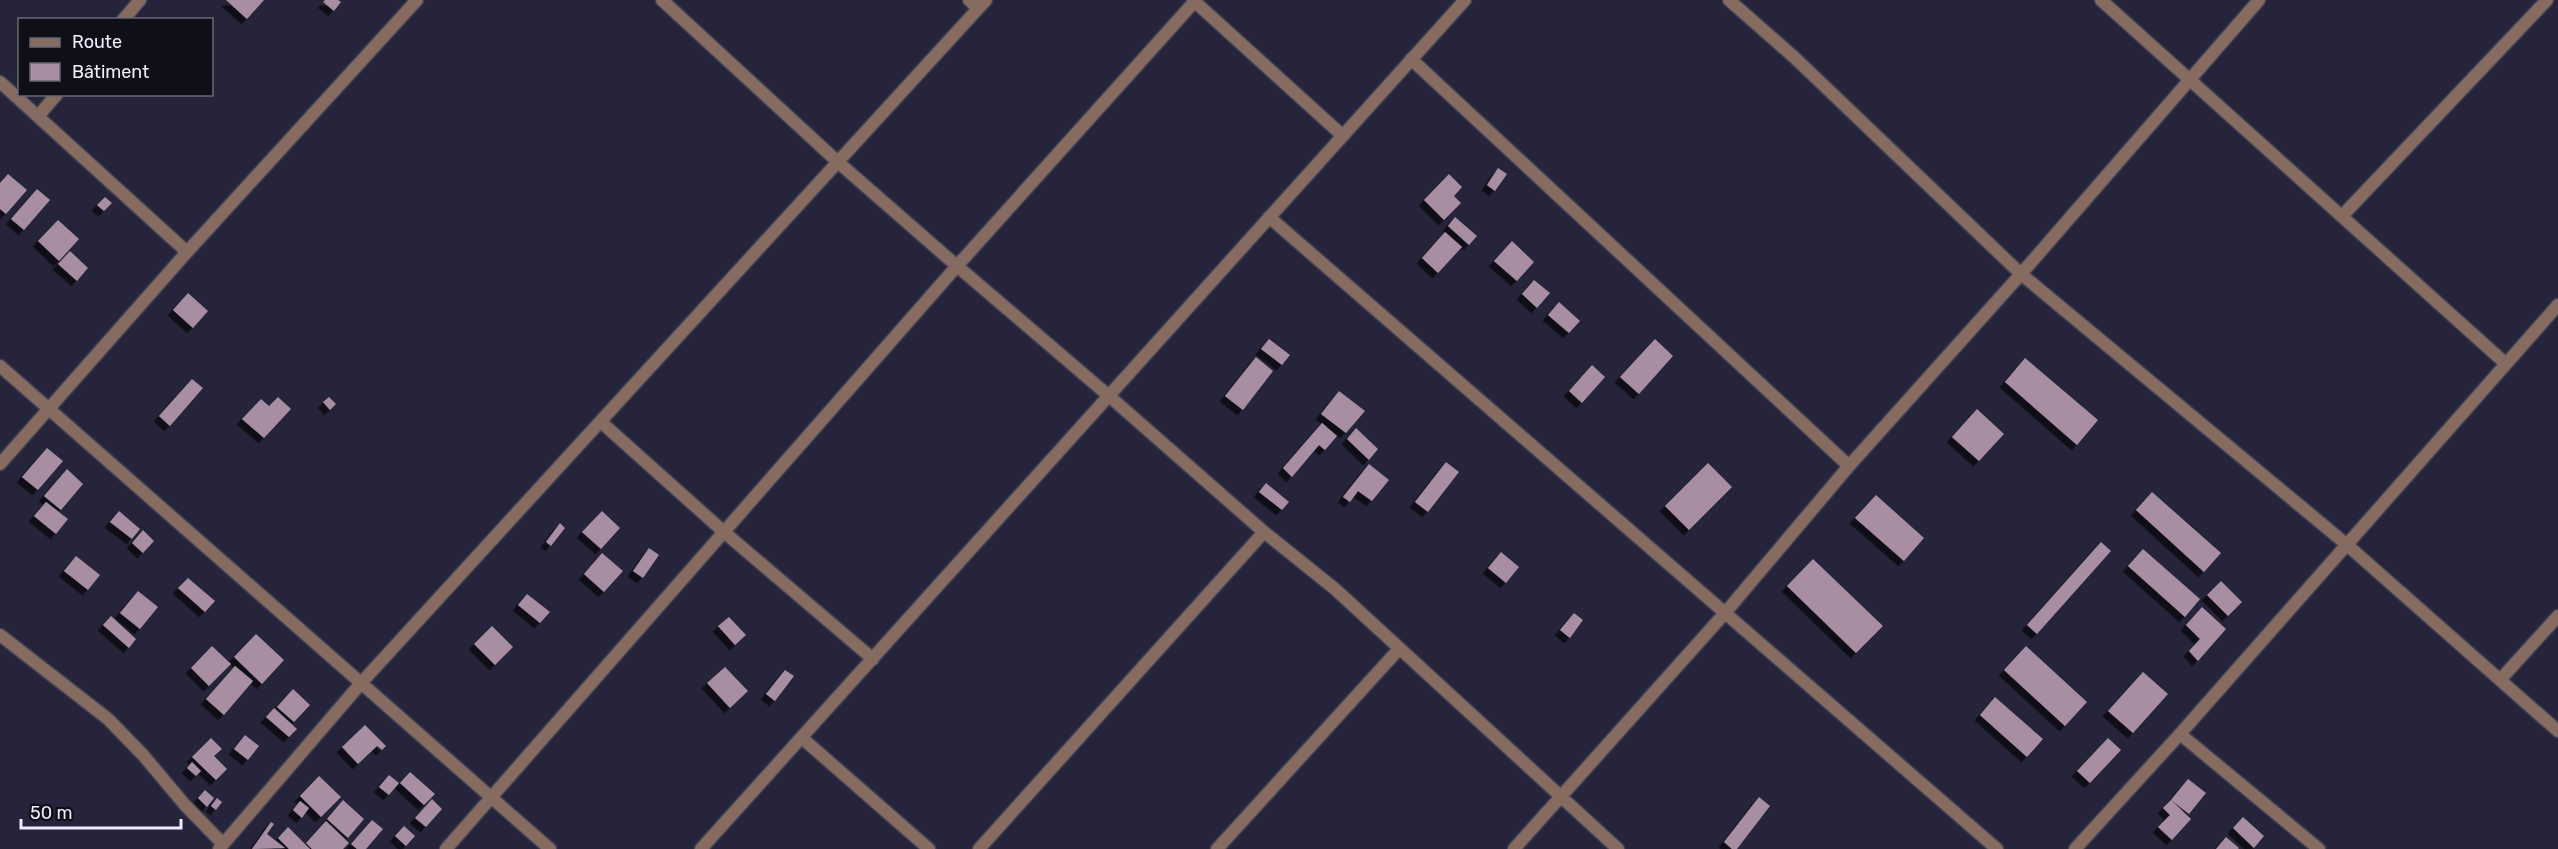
<svg xmlns="http://www.w3.org/2000/svg" width="2558" height="849" font-family="Rubik,sans-serif">
  <style>
    .building { fill: #a78ea2; filter: url(#shadow) }
    .lines { fill: none; stroke-linecap: round; stroke-linejoin: round }
    .street-casing { stroke: #424055; stroke-width: 15 }
    .street { stroke: #856b60; stroke-width: 12 }
  </style>
  <defs>
    <filter id="shadow"><feDropShadow dx="-5.5" dy="5.5" stdDeviation="0" flood-color="#0009"/></filter>
  </defs>
  <rect width="100%" height="100%" fill="#26243a"/>
  <path class="building" d="M226,0H264L247,19Z
    M325,0H338L341,2L334,11L323,2Z
    M1498,168L1507,174L1495,191L1487,185Z
    M8,174L27,190L6,214L0,209V183Z
    M1449,174L1462,187L1454,196L1461,203L1444,220L1424,200Z
    M37,189L50,200L24,230L11,219Z
    M105,197L112,203L104,211L97,205Z
    M1455,217L1477,236L1469,245L1448,226Z
    M58,220L79,239L59,261L38,241Z
    M1445,232L1462,247L1438,273L1422,258Z
    M1512,241L1534,262L1517,281L1494,261Z
    M70,251L88,268L77,281L58,264Z
    M1534,280L1550,293L1537,308L1522,294Z
    M188,293L208,311L193,328L173,310Z
    M1559,302L1580,321L1569,333L1548,315Z
    M1269,339L1290,355L1282,365L1261,349Z
    M1655,339L1673,356L1639,394L1620,377Z
    M1256,357L1273,371L1243,410L1225,396Z
    M2025,358L2098,420L2077,445L2005,382Z
    M1592,365L1605,377L1582,403L1569,391Z
    M192,379L203,388L170,426L159,416Z
    M1339,391L1365,411L1346,433L1321,414Z
    M278,397L291,409L264,438L242,419L261,399L269,406Z
    M329,397L336,404L330,410L323,402Z
    M1977,409L2004,434L1979,461L1952,437Z
    M1322,423L1337,436L1325,450L1319,445L1292,477L1283,468Z
    M1356,428L1378,449L1369,460L1347,439Z
    M47,448L63,461L38,490L22,477Z
    M1446,462L1459,472L1428,512L1415,502Z
    M1708,463L1732,487L1689,530L1665,506Z
    M1369,464L1389,480L1372,501L1358,491L1350,502L1343,497Z
    M67,469L83,484L61,510L44,496Z
    M1266,483L1289,502L1282,510L1259,492Z
    M2152,492L2221,553L2204,572L2136,510Z
    M1876,495L1924,538L1904,561L1855,518Z
    M46,502L68,519L56,534L34,516Z
    M119,511L140,529L132,539L110,522Z
    M602,511L620,528L601,549L582,532Z
    M560,523L565,528L551,546L546,542Z
    M143,530L154,541L143,553L132,543Z
    M2101,542L2111,551L2037,634L2027,625Z
    M649,548L659,555L643,578L633,571Z
    M2143,549L2200,599L2185,617L2128,566Z
    M1501,552L1519,567L1506,583L1488,568Z
    M602,553L623,571L604,592L584,574Z
    M76,556L100,575L88,590L64,571Z
    M1813,559L1883,626L1856,653L1787,586Z
    M188,578L215,601L205,612L178,588Z
    M2221,581L2242,602L2228,616L2207,595Z
    M138,591L158,607L140,629L120,613Z
    M527,594L550,612L540,623L518,605Z
    M2202,607L2226,629L2198,661L2189,651L2200,639L2186,625Z
    M1574,613L1583,620L1570,638L1560,630Z
    M111,616L136,639L129,648L103,625Z
    M729,617L746,635L735,645L718,626Z
    M492,626L513,647L495,665L474,644Z
    M256,634L284,660L262,684L234,657Z
    M212,646L231,664L209,686L191,668Z
    M2026,646L2087,702L2065,726L2004,670Z
    M235,666L253,681L224,715L206,699Z
    M725,667L748,691L730,708L707,683Z
    M785,670L794,676L775,701L766,694Z
    M2143,672L2168,694L2133,733L2108,711Z
    M293,689L310,705L294,722L277,707Z
    M1995,697L2043,739L2027,757L1980,715Z
    M274,708L297,729L289,737L266,717Z
    M365,725L386,746L382,750L377,746L358,764L342,747Z
    M245,735L259,746L248,760L234,749Z
    M211,738L222,749L214,756L227,769L216,780L192,757Z
    M2108,738L2121,750L2090,783L2077,771Z
    M192,762L201,771L196,776L187,768Z
    M410,772L435,794L424,805L400,783Z
    M389,775L399,783L389,795L379,787Z
    M319,776L341,797L321,817L300,796Z
    M2188,779L2206,793L2189,814L2171,800Z
    M205,790L214,798L207,807L198,798Z
    M1759,797L1770,806L1737,849H1732L1724,842Z
    M217,798L222,802L216,810L211,806Z
    M432,799L442,809L426,827L415,818Z
    M343,800L364,819L348,838L327,819Z
    M2171,800L2191,819L2172,840L2158,827L2170,815L2163,808Z
    M300,801L309,808L302,818L293,810Z
    M2243,817L2264,836L2254,848L2233,828Z
    M372,820L383,829L366,849H357L351,844Z
    M326,821L349,843L343,849H312L306,843Z
    M271,822L274,824L267,834L285,848L252,849Z
    M404,826L415,836L406,846L395,836Z
    M288,827L310,849H289L278,838Z
    M2226,837L2239,848L2238,849H2216Z"/>
  <g class="lines">
    <defs>
      <path id="street" d="M662,0L839,163L957,266L1109,396L1264,532L1335,589L1618,849
        M969,0L978,8
        M1193,0L1343,136
        M1729,0L1795,58L2021,274L2346,544L2558,731
        M2101,0L2505,363
        M123,20L140,0
        M1411,59L1849,466
        M0,82L187,252
        M39,115L57,94
        M2342,216L2547,0
        M1269,217L1997,849
        M0,366L550,849
        M601,422L724,532L873,659
        M0,464L187,252L417,0
        M0,635L108,719L143,755L185,805L223,844
        M2500,680L2558,616
        M2180,734L2319,849
        M802,738L929,849
        M219,849L362,682L986,0
        M446,849L957,266L1196,0
        M701,849L1465,0
        M979,849L1264,532
        M1217,849L1399,649
        M1514,849L1725,613L1849,466L2021,274L2259,0
        M2075,849L2180,734L2558,305"/>
    </defs>
    <use href="#street" class="street-casing"/>
    <use href="#street" class="street"/>
  </g>
  <rect x="18" y="18" width="195" height="78" fill="#0f0f18" stroke="#686874" stroke-width="1.5"/>
  <rect x="30" y="38" width="30" height="9" fill="#856b60" stroke="#686874" stroke-width="1.5"/>
  <text x="72" y="48" font-size="18" fill="#eeedfd">Route</text>
  <rect x="30" y="63" width="30" height="18" fill="#a78ea2" stroke="#686874" stroke-width="1.5"/>
  <text x="72" y="78" font-size="18" fill="#eeedfd">Bâtiment</text>
  <path d="M21 819v9h160v-9" fill="none" stroke="#eeedfd" stroke-width="3"/>
  <text x="30" y="819" font-size="18" fill="#eeedfd" stroke="#0f0f18" stroke-width="4.5" paint-order="stroke">50 m</text>
</svg>
